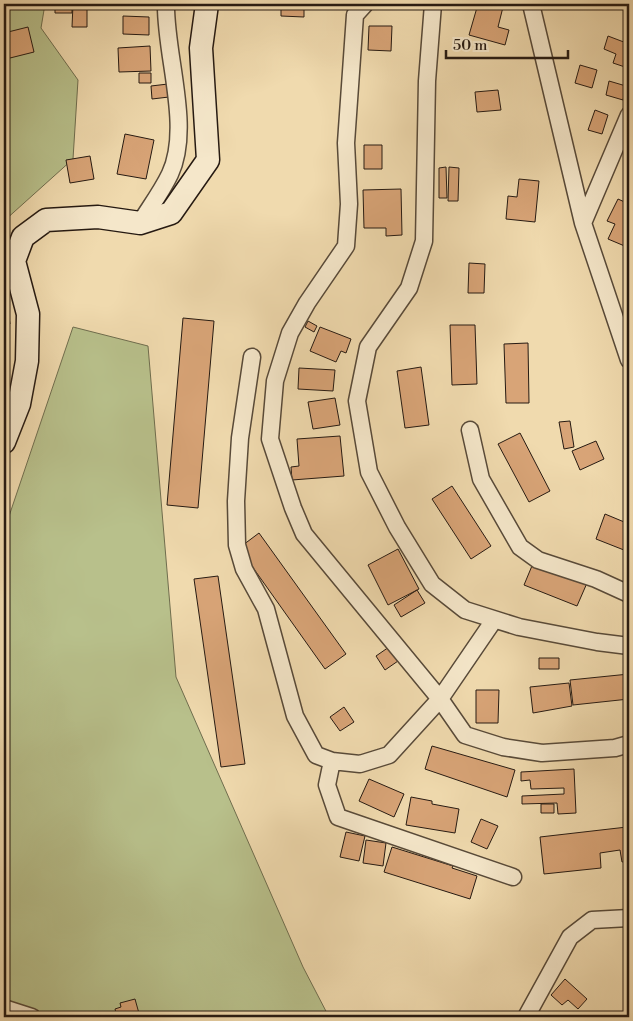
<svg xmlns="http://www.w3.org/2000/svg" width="633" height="1021" font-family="'Libre Bodoni',serif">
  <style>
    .green { fill: #b8c08b; stroke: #6f6d4e }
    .building { fill: #d8a477; stroke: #261a12 }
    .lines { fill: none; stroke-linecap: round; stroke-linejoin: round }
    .minor-casing { stroke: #584a39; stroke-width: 19 }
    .secondary-casing { stroke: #261a12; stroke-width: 25 }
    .minor { stroke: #f5e7ca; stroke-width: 16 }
    .secondary { stroke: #f5e7ca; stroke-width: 22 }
  </style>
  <rect width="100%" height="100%" fill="#f0daae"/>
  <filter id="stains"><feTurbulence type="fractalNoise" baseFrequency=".004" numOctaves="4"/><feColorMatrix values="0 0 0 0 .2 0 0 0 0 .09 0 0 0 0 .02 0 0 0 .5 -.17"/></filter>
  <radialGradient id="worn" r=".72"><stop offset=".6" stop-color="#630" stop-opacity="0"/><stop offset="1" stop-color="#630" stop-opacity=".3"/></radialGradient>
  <path class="green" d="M4,4H45L41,28L78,80L73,159L4,221Z
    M73,327L148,346L176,677L303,967L329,1017H7L4,1012V531Z"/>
  <path class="building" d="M55,4H72V13H55Z
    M73,4H96V8H87V27H72Z
    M281,4H304V17L281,16Z
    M478,4L503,7L498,27L509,30L505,45L469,35Z
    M123,16L149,17V35L123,34Z
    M369,26H392L391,51L368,50Z
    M28,27L34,52L6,59L4,33Z
    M608,36L629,44L628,68L613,63L616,54L604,49Z
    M150,46L151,71L119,72L118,48Z
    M580,65L597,70L592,88L575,83Z
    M139,73H151V83H139Z
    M609,81L626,86L623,100L606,95Z
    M168,84L169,97L152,99L151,86Z
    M498,90L501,110L477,112L475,92Z
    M595,110L608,115L602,134L588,130Z
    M125,134L154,140L146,179L117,174Z
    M364,145H382V169H364Z
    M90,156L94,179L70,183L66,160Z
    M446,167L447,198H439V168Z
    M449,167L459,168L458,201H448Z
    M519,179L539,181L535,222L506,219L508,196L517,197Z
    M401,189L402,235L386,236V228H364L363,190Z
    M618,199L629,204V255L624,252L627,247L608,239L615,224L607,221Z
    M469,263L485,264L484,293H468Z
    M4,297H6L10,324L4,325Z
    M183,318L214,321L198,508L167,505Z
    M308,321L317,326L314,332L305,327Z
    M450,325H475L477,384L452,385Z
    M320,327L351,339L346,353L341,351L336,362L310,351Z
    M528,343L529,403H506L504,344Z
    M421,367L429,425L405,428L397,371Z
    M299,368L335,370L333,391L298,389Z
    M335,398L340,425L313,429L308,402Z
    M570,421L574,447L564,449L559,422Z
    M520,433L550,491L529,502L498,444Z
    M340,436L344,476L292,480L291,467L299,466L297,439Z
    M596,441L604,459L580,470L572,451Z
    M452,486L491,546L471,559L432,499Z
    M605,514L629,524V552L596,539Z
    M259,533L346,654L325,669L239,548Z
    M398,549L419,589L388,605L368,565Z
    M534,561L587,583L577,606L524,585Z
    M218,576L245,764L221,767L194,579Z
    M417,590L425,603L401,617L394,605Z
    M389,647L398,661L385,670L376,656Z
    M539,658H559V669H539Z
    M629,674V699L573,705L570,680Z
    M569,683L572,706L533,713L530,687Z
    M476,690H499L498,723H476Z
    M344,707L354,722L340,731L330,717Z
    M432,746L515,770L507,797L425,769Z
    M574,769L576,813L558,814L557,803L522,804V796L564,794V788L531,789L530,780L521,781V772Z
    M369,779L404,794L394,817L359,801Z
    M411,797L432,801V804L459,809L455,833L406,825Z
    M541,804H554V813H541Z
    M481,819L498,826L487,849L471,842Z
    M627,827L629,861L622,862L620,850L600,853L601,868L544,874L540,837Z
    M346,832L365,836L359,861L340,857Z
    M366,840L386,843L383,866L363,863Z
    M392,847L453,866L452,868L477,876L470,899L384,872Z
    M565,979L587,999L578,1009L568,1000L562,1005L551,995Z
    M135,999L140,1017H117L115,1009L121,1007L120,1003Z"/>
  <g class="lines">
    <defs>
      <path id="minor" d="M365,4L355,15L346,143L349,204L346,246L307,303L290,333L275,381L270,439L293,508L304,534L440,699L465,735L503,747L542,753L615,748L629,744
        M433,4L427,81L424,241L409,288L368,347L357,401L369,472L397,527L432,584L465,610L519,627L597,642L629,646
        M531,4L583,223
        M629,115L583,223L629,360
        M140,223C150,207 162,191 170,174C192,127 165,55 166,4
        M252,357L240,438L236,501L237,545L244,569L266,609L295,716L316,755L332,761L360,764L389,755L440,699L494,620
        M470,430L481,479L520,547L538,560L596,579L629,594
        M332,761L327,785L338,817L513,877
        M4,1008L32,1017
        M526,1017L570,937L592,920L629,918"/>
      <path id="secondary" d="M4,442L19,404L27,361L28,314L14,261L23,237L46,220L98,217L140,223L171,213L208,160L201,48L207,4"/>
    </defs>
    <use href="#minor" class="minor-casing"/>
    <use href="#secondary" class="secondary-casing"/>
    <use href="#minor" class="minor"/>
    <use href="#secondary" class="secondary"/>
  </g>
  <rect width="633" height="1021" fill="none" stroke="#f0daae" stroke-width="20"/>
  <rect x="5" y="5" width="623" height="1011" fill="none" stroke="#261a12" stroke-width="2.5"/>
  <rect x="10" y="10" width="613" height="1001" fill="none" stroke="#261a12"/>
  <path d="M446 50v8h122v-8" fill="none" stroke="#261a12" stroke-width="2.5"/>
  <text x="453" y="50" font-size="15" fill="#261a12" stroke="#f5e7ca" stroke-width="4" paint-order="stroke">50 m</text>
  <rect width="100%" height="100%" filter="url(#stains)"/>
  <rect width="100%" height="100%" fill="url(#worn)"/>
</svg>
